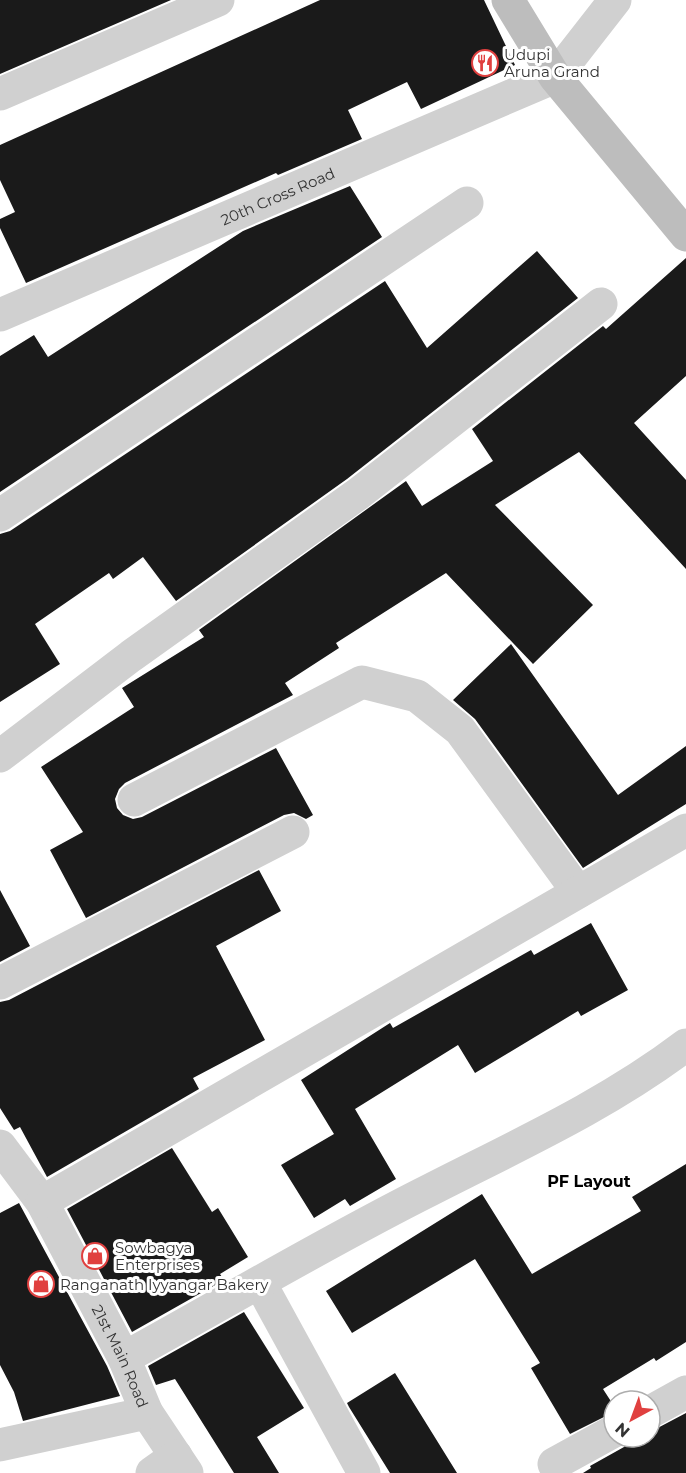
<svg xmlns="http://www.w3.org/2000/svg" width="686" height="1473" font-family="Montserrat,sans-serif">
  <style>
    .building { fill: #1a1a1a }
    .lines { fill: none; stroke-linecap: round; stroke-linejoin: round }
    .street { stroke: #d0d0d0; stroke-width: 33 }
    .secondary { stroke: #bdbdbd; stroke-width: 33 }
    .labels { text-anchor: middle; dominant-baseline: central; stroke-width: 6; stroke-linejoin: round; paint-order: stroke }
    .poi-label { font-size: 15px; fill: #333; stroke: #fff; text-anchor: start }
    .street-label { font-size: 15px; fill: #333; stroke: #fff }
    .neighbourhood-label { font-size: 16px; font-weight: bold; fill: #000; stroke: #fff }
  </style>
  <rect width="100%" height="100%" fill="#fff"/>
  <path class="building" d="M0,0H171L0,74Z
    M320,0H484L515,65L421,109L407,82L348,110L362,139L278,175L276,173L26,283L0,228V219L15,212L0,180V145Z
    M350,186L382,237L0,492V356L34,335L48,357L243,231Z
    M537,251L578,298L347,479L176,601L143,557L113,579L109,573L35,624L60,664L0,702V534L10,531L385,281L427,348Z
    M686,258V376L634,423L686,480V569L579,452L495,505L593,605L533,664L446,573L336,643L339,648L285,683L293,695L125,783L119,789L115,799L117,808L123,815L133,819L142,817L276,748L313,815L306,819L294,813L284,815L86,918L50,850L83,832L41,767L134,707L122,688L204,637L199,630L406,481L422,506L493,461L472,429L603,326L606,329Z
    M511,644L618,795L686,746V804L583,868L475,719L453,700Z
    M259,870L281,911L216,946L265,1040L193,1078L199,1089L47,1177L20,1127L14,1130L0,1108V1002L9,1000Z
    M0,890L30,946L0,962Z
    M591,923L628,990L581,1016L578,1011L475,1073L458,1045L355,1109L396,1179L350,1206L345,1199L314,1218L281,1165L334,1134L301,1080L390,1023L393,1028L531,950L534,955Z
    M172,1148L212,1212L218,1208L248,1257L220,1274L224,1280L132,1332L67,1209Z
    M686,1164V1342L656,1361L654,1358L603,1389L614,1406V1412L570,1434L531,1368L540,1363L475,1259L352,1333L326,1291L482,1194L532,1274L641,1211L632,1197Z
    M19,1203L107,1366L120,1396L23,1421L14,1392L0,1365V1213Z
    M244,1312L304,1408L257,1437L279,1473H234L175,1379L156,1385L148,1366Z
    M395,1373L457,1473H390L349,1407L347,1403Z
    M686,1413V1473H583L591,1468L590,1466L624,1447L631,1437L636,1441L650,1437V1432Z"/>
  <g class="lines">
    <g class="street">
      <path d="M0,94L218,0"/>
      <path id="s1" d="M0,315L555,77L615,0"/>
      <path d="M0,515L467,203"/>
      <path d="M0,756L131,656L358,494L601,304"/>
      <path d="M134,800L362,682L417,696L460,730L578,892"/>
      <path d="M0,983L293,832"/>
      <path id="s2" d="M0,1146L42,1202L124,1358L147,1413L187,1473"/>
      <path d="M42,1202L686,830"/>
      <path d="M260,1283L364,1473"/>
      <path d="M124,1358C226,1302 326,1242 430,1190C518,1145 607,1105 686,1045"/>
      <path d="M650,1412L686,1392"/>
      <path d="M0,1445L147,1413"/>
      <path d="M554,1464L614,1431"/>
      <path d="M152,1473L176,1456"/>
    </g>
    <path class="secondary" d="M508,0L555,77L686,235"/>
  </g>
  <defs>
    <symbol id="restaurant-ring" viewBox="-11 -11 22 22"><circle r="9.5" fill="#fff" stroke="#e0403f" stroke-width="1.5"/><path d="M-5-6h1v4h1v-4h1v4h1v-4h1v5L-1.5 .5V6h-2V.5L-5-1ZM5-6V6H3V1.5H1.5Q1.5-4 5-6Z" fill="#e0403f"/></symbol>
    <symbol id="shop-ring" viewBox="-11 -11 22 22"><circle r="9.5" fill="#fff" stroke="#e0403f" stroke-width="1.5"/><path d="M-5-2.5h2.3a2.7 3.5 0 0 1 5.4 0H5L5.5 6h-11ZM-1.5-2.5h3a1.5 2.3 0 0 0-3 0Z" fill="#e0403f"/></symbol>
  </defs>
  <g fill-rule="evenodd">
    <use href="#restaurant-ring" x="470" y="48" width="30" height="30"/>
    <use href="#shop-ring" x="80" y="1241" width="30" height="30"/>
    <use href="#shop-ring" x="26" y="1269" width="30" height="30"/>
  </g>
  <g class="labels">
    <g class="poi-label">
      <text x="504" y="54">Udupi<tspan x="504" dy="17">Aruna Grand</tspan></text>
      <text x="115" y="1247">Sowbagya<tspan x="115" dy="17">Enterprises</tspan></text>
      <text x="60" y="1284">Ranganath Iyyangar Bakery</text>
    </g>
    <g class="street-label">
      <text stroke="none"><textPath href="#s1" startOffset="302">20th Cross Road</textPath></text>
      <text stroke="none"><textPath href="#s2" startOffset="243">21st Main Road</textPath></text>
    </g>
    <g class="neighbourhood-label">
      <text x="589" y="1181">PF Layout</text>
    </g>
  </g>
  <g transform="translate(632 1419) rotate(221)"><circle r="28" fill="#ffffff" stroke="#adadad" stroke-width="1.5"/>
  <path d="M0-4.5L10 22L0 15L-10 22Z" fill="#e0403f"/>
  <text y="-9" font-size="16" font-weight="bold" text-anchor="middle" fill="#333333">N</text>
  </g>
</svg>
